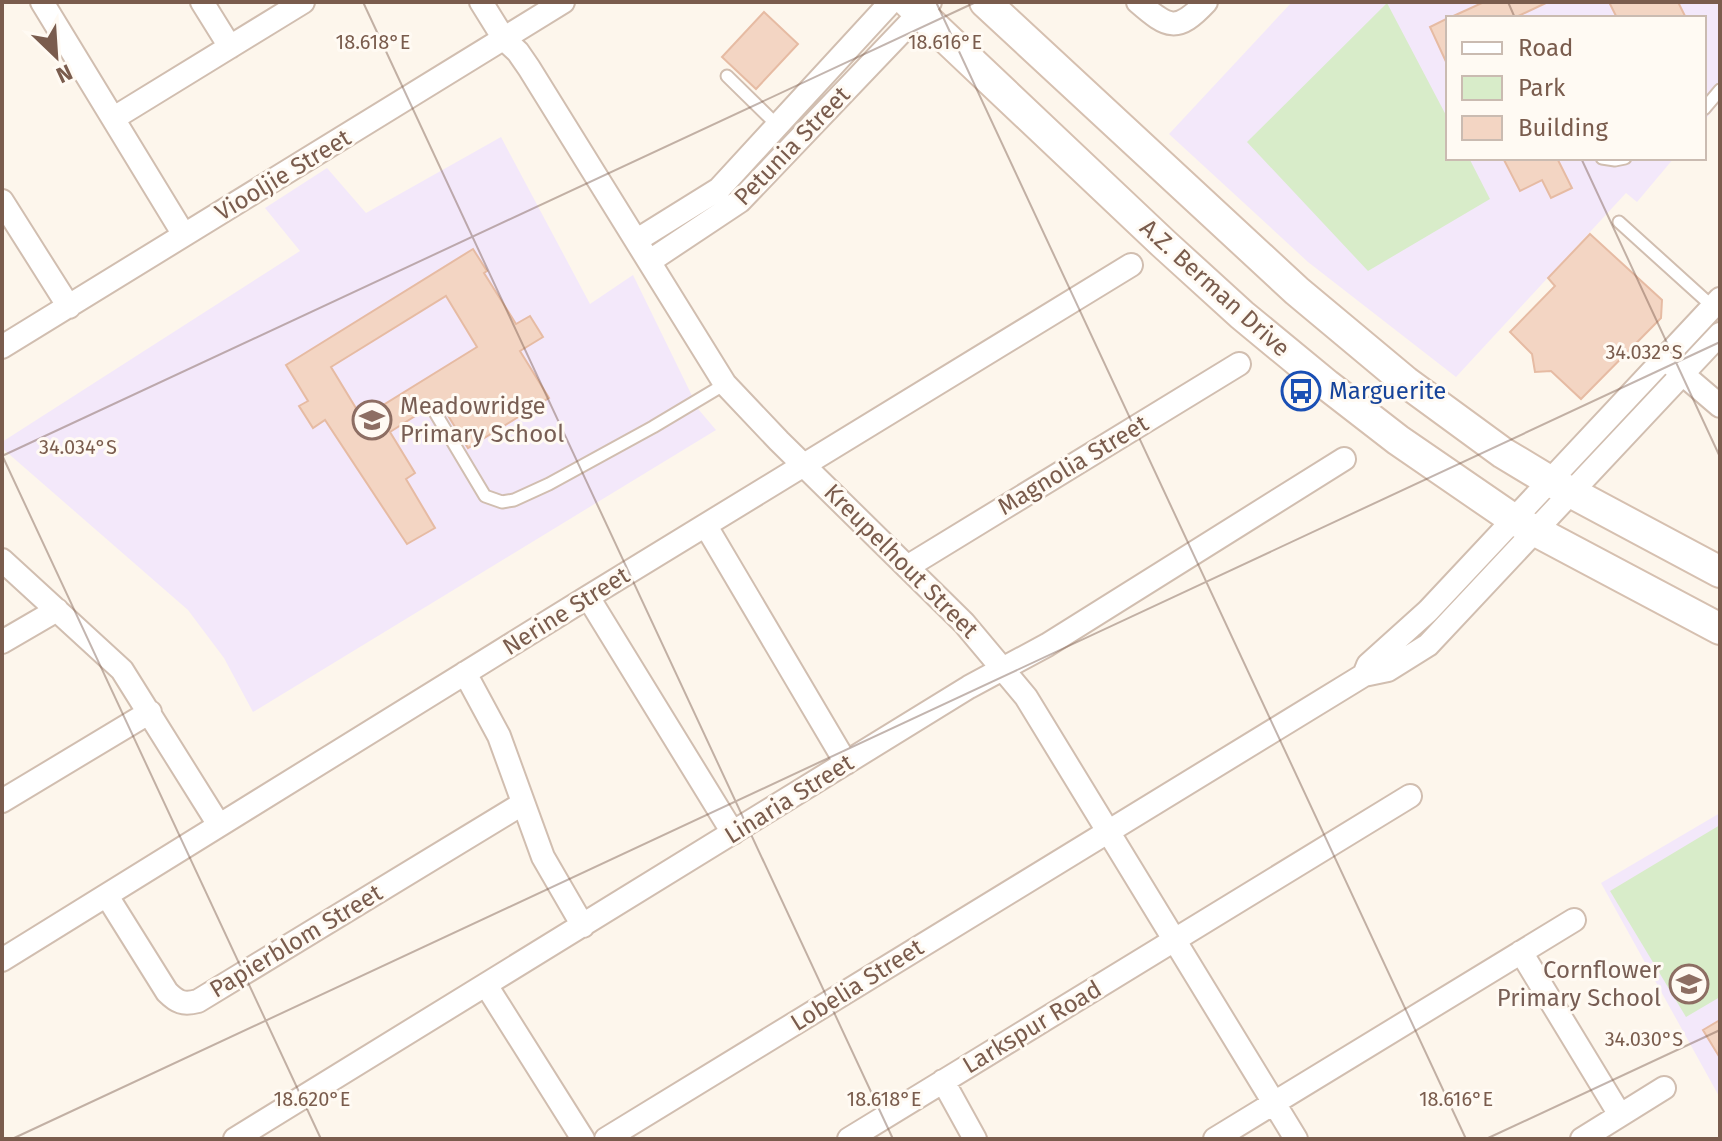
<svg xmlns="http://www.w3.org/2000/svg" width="1722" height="1141" font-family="'Fira Sans',sans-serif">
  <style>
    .education { fill: #f3e8fa }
    .green { fill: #d8ecc9 }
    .building { fill: #f3d5c3; stroke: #e6bba3; stroke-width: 2; fill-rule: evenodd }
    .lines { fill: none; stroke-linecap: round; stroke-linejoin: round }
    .lane-casing { stroke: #d1beb0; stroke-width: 15 }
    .street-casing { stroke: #d1beb0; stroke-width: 26 }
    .secondary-casing { stroke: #d6c0b0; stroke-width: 34 }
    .lane { stroke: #fff; stroke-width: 11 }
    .street { stroke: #fff; stroke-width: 22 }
    .secondary { stroke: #fff; stroke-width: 30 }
    .ticks { fill: none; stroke: #7a5c4d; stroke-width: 2; stroke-opacity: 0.45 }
    .labels { text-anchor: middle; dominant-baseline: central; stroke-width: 6; stroke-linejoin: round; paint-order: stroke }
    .street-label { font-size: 24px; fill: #7a5c4d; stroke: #fffaf3 }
    .transit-label { font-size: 24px; fill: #164399; stroke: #fffaf3; text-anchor: start }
    .education-label { font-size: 24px; fill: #785e54; stroke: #fffaf3; text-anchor: start }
    .ticks-label { font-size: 20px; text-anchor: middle; fill: #7a5c4d; stroke: #fffaf3; stroke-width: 6; stroke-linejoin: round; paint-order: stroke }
  </style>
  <rect width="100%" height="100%" fill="#fdf6ec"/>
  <path class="education" d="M1292,2H1720V102L1704,121V18H1448V158H1674L1637,202L1626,193L1456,377L1308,262L1169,134Z
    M501,137L590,304L633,275L699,410L716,430L253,712L224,658L188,610L2,448V442L300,251L265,208L327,168L366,213Z
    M1720,813V1098L1601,883Z"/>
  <path class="green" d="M1387,3L1448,119V158H1469L1490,199L1368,271L1247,142Z
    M1720,825V997L1686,1017L1610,891Z"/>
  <path class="building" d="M1484,2H1548L1514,18H1449Z
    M1609,2H1678L1686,18H1617Z
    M764,12L798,44L756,89L722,57Z
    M1448,18V66L1430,27Z
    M1503,158H1557L1572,188L1551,198L1542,180L1520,191Z
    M1590,234L1662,300L1661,318L1581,399L1551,371L1535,372L1532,354L1510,332L1555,286L1548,278Z
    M473,249L487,271L484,273L516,324L530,316L543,337L520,351L549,398L468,448L439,401L390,432L415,473L406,479L435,528L407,544L325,420L313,428L299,406L308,401L286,365ZM446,296L477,347L362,418L331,367Z
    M1720,1020V1058L1703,1030Z"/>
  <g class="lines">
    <defs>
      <path id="lane" d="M727,76L778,126
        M1704,109L1720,90
        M1602,158L1615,160L1625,158
        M1619,222L1713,307
        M436,414L485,496L502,502L514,500L549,484L653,427L725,384"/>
      <path id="street" d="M42,2L184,235
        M202,2L230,47
        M481,2L504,39L518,52L529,68L725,384L779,441L964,623L1026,697L1296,1139
        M1138,2C1168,28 1177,33 1206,2
        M114,118L303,2
        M2,201L69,307
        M637,240L719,189L891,2
        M650,261L740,201L930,2
        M2,347L563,2
        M1672,365L1720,406
        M706,526L846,763
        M2,560L122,670L219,825
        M907,567L1239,364
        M588,597L733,833
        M2,642L57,610
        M465,673L499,736L543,857L583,926
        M1364,675L1368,665L1428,611L1720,299
        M2,801L150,712
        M107,896L167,992C177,1002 183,1005 198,1001L522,804
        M1521,952L1620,1115
        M2,960L588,597L1131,265
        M486,985L583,1139
        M943,1081L975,1139
        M235,1139L969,687L1047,645L1344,459
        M606,1139L1364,675L1388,670L1428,645L1720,334
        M849,1139L1410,796
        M1215,1139L1574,920
        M1582,1139L1664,1088"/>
      <path id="secondary" d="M908,2L1164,244L1242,315L1327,385L1398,440L1513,519L1720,629
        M985,2L1297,291L1406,382L1503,453L1548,480L1720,572"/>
    </defs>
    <use href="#lane" class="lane-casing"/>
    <use href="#street" class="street-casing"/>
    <use href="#secondary" class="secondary-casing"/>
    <use href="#lane" class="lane"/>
    <use href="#street" class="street"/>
    <use href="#secondary" class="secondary"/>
  </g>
  <path class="ticks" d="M363,2L893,1139M936,2L1466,1139M1508,2L1515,18M1581,158L1720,457M2,455L321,1139M2,456L976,2M12,1139L1720,342M1486,1139L1720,1030"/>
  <defs>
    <symbol id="bus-ring" viewBox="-11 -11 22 22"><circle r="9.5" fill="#fffaf3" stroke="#1a4fb4" stroke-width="1.5"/><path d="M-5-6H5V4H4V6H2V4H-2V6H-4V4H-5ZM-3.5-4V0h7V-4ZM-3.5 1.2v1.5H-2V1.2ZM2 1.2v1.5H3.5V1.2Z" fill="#1a4fb4"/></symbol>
    <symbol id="school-ring" viewBox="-11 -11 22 22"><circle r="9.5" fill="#fffaf3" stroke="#8d6e63" stroke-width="1.5"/><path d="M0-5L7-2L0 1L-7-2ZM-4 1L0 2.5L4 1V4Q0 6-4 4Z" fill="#8d6e63"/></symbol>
  </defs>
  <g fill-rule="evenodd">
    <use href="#bus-ring" x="1279" y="369" width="44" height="44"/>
    <use href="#school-ring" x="350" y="398" width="44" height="44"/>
    <use href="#school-ring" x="1667" y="962" width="44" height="44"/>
  </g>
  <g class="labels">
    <g class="street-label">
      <text transform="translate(792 146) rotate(-46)">Petunia Street</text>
      <text transform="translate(283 175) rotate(-31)">Viooljie Street</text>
      <text transform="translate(1215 288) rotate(42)">A.Z. Berman Drive</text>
      <text transform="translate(1073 465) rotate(-31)">Magnolia Street</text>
      <text transform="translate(901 561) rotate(45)">Kreupelhout Street</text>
      <text transform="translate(566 611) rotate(-32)">Nerine Street</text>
      <text transform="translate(789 799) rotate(-32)">Linaria Street</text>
      <text transform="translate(296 941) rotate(-31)">Papierblom Street</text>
      <text transform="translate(857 985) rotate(-32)">Lobelia Street</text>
      <text transform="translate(1032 1027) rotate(-31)">Larkspur Road</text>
    </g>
    <g class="transit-label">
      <text x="1329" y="391">Marguerite</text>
    </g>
    <g class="education-label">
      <text x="400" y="406">Meadowridge<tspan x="400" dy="28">Primary School</tspan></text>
      <text x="1661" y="970" text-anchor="end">Cornflower<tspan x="1661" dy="28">Primary School</tspan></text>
    </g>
  </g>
  <g class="ticks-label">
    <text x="373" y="49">18.618°E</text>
    <text x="945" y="49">18.616°E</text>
    <text x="1644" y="359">34.032°S</text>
    <text x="78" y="454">34.034°S</text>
    <text x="1644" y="1046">34.030°S</text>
    <text x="312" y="1106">18.620°E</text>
    <text x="884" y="1106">18.618°E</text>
    <text x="1456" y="1106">18.616°E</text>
  </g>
  <rect width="1722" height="1141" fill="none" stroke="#7a5c4d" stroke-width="8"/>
  <rect x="1446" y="16" width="260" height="144" fill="#fffaf3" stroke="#cabbb1" stroke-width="2"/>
  <rect x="1462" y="42" width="40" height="12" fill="#ffffff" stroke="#cabbb1" stroke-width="2"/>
  <text x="1518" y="56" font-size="24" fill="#7a5c4d">Road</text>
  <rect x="1462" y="76" width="40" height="24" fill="#d8ecc9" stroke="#cabbb1" stroke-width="2"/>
  <text x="1518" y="96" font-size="24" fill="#7a5c4d">Park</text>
  <rect x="1462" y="116" width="40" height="24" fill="#f3d5c3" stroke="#cabbb1" stroke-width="2"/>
  <text x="1518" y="136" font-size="24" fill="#7a5c4d">Building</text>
  <g transform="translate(56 56) rotate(155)" stroke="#fffaf3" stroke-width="6" paint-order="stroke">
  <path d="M0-6L14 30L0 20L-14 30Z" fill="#7a5c4d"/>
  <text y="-12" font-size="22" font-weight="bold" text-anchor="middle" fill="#7a5c4d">N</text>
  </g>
</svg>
